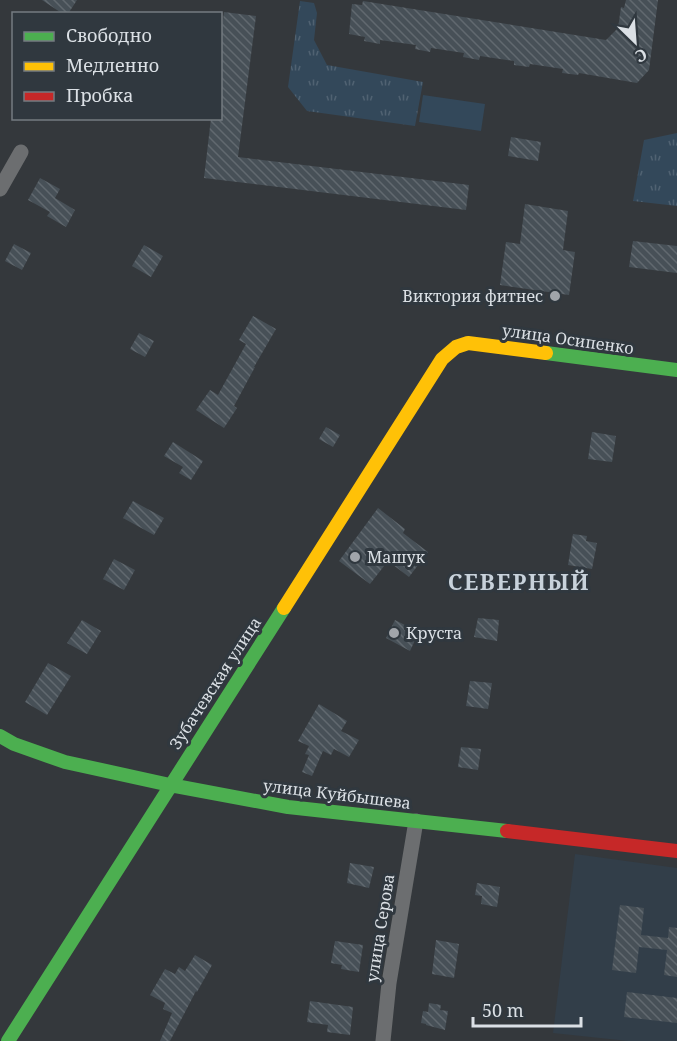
<svg xmlns="http://www.w3.org/2000/svg" width="677" height="1041" font-family="'Noto Serif',serif">
  <style>
    .built { fill: #323e49 }
    .green { fill: #33485a }
    .park { fill: url(#park-tufts) }
    .building { fill: url(#building-back-hatch) }
    .lines { fill: none; stroke-linecap: round; stroke-linejoin: round }
    .street { stroke: #6c6e70; stroke-width: 15 }
    .fast { stroke: #4caf50; stroke-width: 14 }
    .slow { stroke: #ffc107; stroke-width: 14 }
    .jam { stroke: #c62828; stroke-width: 14 }
    .poi-dot { fill: #a1a5aa; stroke: #30383f; stroke-width: 2 }
    .labels { text-anchor: middle; dominant-baseline: central; stroke-width: 6; stroke-linejoin: round; paint-order: stroke }
    .poi-label { font-size: 16px; fill: #dbe0e5; stroke: #30383f; text-anchor: start }
    .street-label { font-size: 16px; fill: #dbe0e5; stroke: #30383f }
    .district-label { font-size: 22px; font-weight: bold; letter-spacing: 1.5px; fill: #c8d2db; stroke: #30383f }
  </style>
  <defs>
    <pattern id="park-tufts" width="24" height="20" patternUnits="userSpaceOnUse" patternTransform="scale(1.5)"><rect width="24" height="20" fill="#33485a"/><path d="M3 7l-1-3M5 7V3M7 7l1-3M15 17l-1-3M17 17v-4M19 17l1-3" fill="none" stroke="#506272"/></pattern>
    <pattern id="building-back-hatch" width="6" height="6" patternUnits="userSpaceOnUse" patternTransform="scale(1.5)"><rect width="6" height="6" fill="#475057"/><path d="M-1 5l2 2M0 0l6 6M5-1l2 2" fill="none" stroke="#61696f"/></pattern>
  </defs>
  <rect width="100%" height="100%" fill="#34383c"/>
  <path class="built" d="M575,854L677,868V1041H628L553,1033Z"/>
  <path class="green" d="M423,95L485,104L481,131L419,122Z"/>
  <path class="park" d="M300,1L314,3L317,13L314,40L327,65L423,82L415,126L307,111L288,87Z
    M677,133V206L633,201L644,140Z"/>
  <path class="building" d="M42,0H77L68,14H63Z
    M626,0H658L649,70L637,83L579,73L578,75L562,73L563,69L530,64L529,67L514,65V61L480,56L479,60L463,57L464,53L431,48L430,52L415,49L416,45L380,40V44L364,41L365,37L349,34L352,4L362,5L363,1L606,40L618,28L621,7L624,8Z
    M224,12L256,16L238,157L469,185L466,210L204,178L211,118H220V44Z
    M511,137L541,142L538,161L508,156Z
    M40,178L60,189L55,198L75,210L66,227L47,216L50,212L28,200Z
    M525,204L568,211L563,250L575,252L569,295L500,285L506,242L520,244Z
    M633,241L677,246V273L629,267Z
    M14,244L31,253L22,270L5,261Z
    M144,245L163,256L151,277L132,266Z
    M253,316L276,329L254,367H255L234,406L237,408L224,428L196,410L210,390L218,395L246,344L239,340Z
    M139,333L154,341L145,357L130,349Z
    M326,427L340,435L333,447L319,439Z
    M592,432L616,436L612,462L588,459Z
    M173,442L203,461L191,480L179,473L183,467L164,456Z
    M133,501L164,518L154,535L123,518Z
    M378,508L405,529L403,533L428,552L409,577L388,561L370,584L339,561Z
    M573,534L587,536L586,541L597,543L592,569L568,565Z
    M114,559L135,570L124,590L103,579Z
    M478,618L499,620L497,641L474,637Z
    M82,620L101,631L87,654L67,643Z
    M395,620L419,632L410,651L386,638Z
    M48,663L71,676L47,715L25,702Z
    M470,681L492,683L488,709L466,706Z
    M319,704L347,721L341,731L359,740L349,757L334,749L331,755L323,751L312,776L302,772L309,755L305,754L309,746L298,741Z
    M461,747L481,749L478,770L458,767Z
    M350,863L374,867L369,888L347,883Z
    M477,883L500,887L497,907L481,904L482,896L475,895Z
    M620,905L644,908L641,935L668,938L669,927L677,928V977L664,975L667,950L639,947L636,973L612,970Z
    M436,940L459,944L454,978L432,974Z
    M335,941L363,945L359,972L341,969L342,965L331,963Z
    M195,955L212,965L197,992L196,991L170,1041H160L172,1013L163,1009L165,1003L150,995L165,969L175,974L179,967L185,971Z
    M627,992L677,998V1023L624,1017Z
    M310,1001L353,1007L350,1035L327,1032L328,1025L307,1022Z
    M429,1003L441,1005L440,1010L448,1011L445,1030L426,1025V1024L421,1023L423,1011L428,1012Z"/>
  <g class="lines">
    <path class="street" d="M0,189L21,152
      M383,1041L389,983L416,821"/>
    <path class="fast" d="M546,353L677,370
      M0,736L14,744L65,762L170,785L288,807L507,831
      M8,1041L284,608"/>
    <path class="slow" d="M284,608L442,359L456,347L468,343L546,353"/>
    <path class="jam" d="M507,831L677,851"/>
  </g>
  <g class="poi-dot">
    <circle cx="555" cy="296" r="6"/>
    <circle cx="355" cy="557" r="6"/>
    <circle cx="394" cy="633" r="6"/>
  </g>
  <g class="labels">
    <g class="poi-label">
      <text x="543" y="296" text-anchor="end">Виктория фитнес</text>
      <text x="367" y="557">Машук</text>
      <text x="406" y="633">Круста</text>
    </g>
    <g class="street-label">
      <text transform="translate(568 339) rotate(8)">улица Осипенко</text>
      <text transform="translate(215 683) rotate(-57)">Зубачевская улица</text>
      <text transform="translate(337 794) rotate(7)">улица Куйбышева</text>
      <text transform="translate(380 928) rotate(-81)">улица Серова</text>
    </g>
    <g class="district-label">
      <text x="519" y="581">СЕВЕРНЫЙ</text>
    </g>
  </g>
  <rect x="12" y="12" width="210" height="108" fill="#30383f" stroke="#747b81" stroke-width="1.5"/>
  <rect x="24" y="32" width="30" height="9" fill="#4caf50" stroke="#747b81" stroke-width="1.5"/>
  <text x="66" y="42" font-size="18" fill="#dbe0e5">Свободно</text>
  <rect x="24" y="62" width="30" height="9" fill="#ffc107" stroke="#747b81" stroke-width="1.5"/>
  <text x="66" y="72" font-size="18" fill="#dbe0e5">Медленно</text>
  <rect x="24" y="92" width="30" height="9" fill="#c62828" stroke="#747b81" stroke-width="1.5"/>
  <text x="66" y="102" font-size="18" fill="#dbe0e5">Пробка</text>
  <g transform="translate(635 42) rotate(155)" stroke="#30383f" stroke-width="4.5" paint-order="stroke">
  <path d="M0-4.5L10 22L0 15L-10 22Z" fill="#dbe0e5"/>
  <text y="-9" font-size="16" font-weight="bold" text-anchor="middle" fill="#dbe0e5">С</text>
  </g>
  <path d="M473 1017v9h108v-9" fill="none" stroke="#dbe0e5" stroke-width="3"/>
  <text x="482" y="1017" font-size="18" fill="#dbe0e5" stroke="#30383f" stroke-width="4.5" paint-order="stroke">50 m</text>
</svg>
